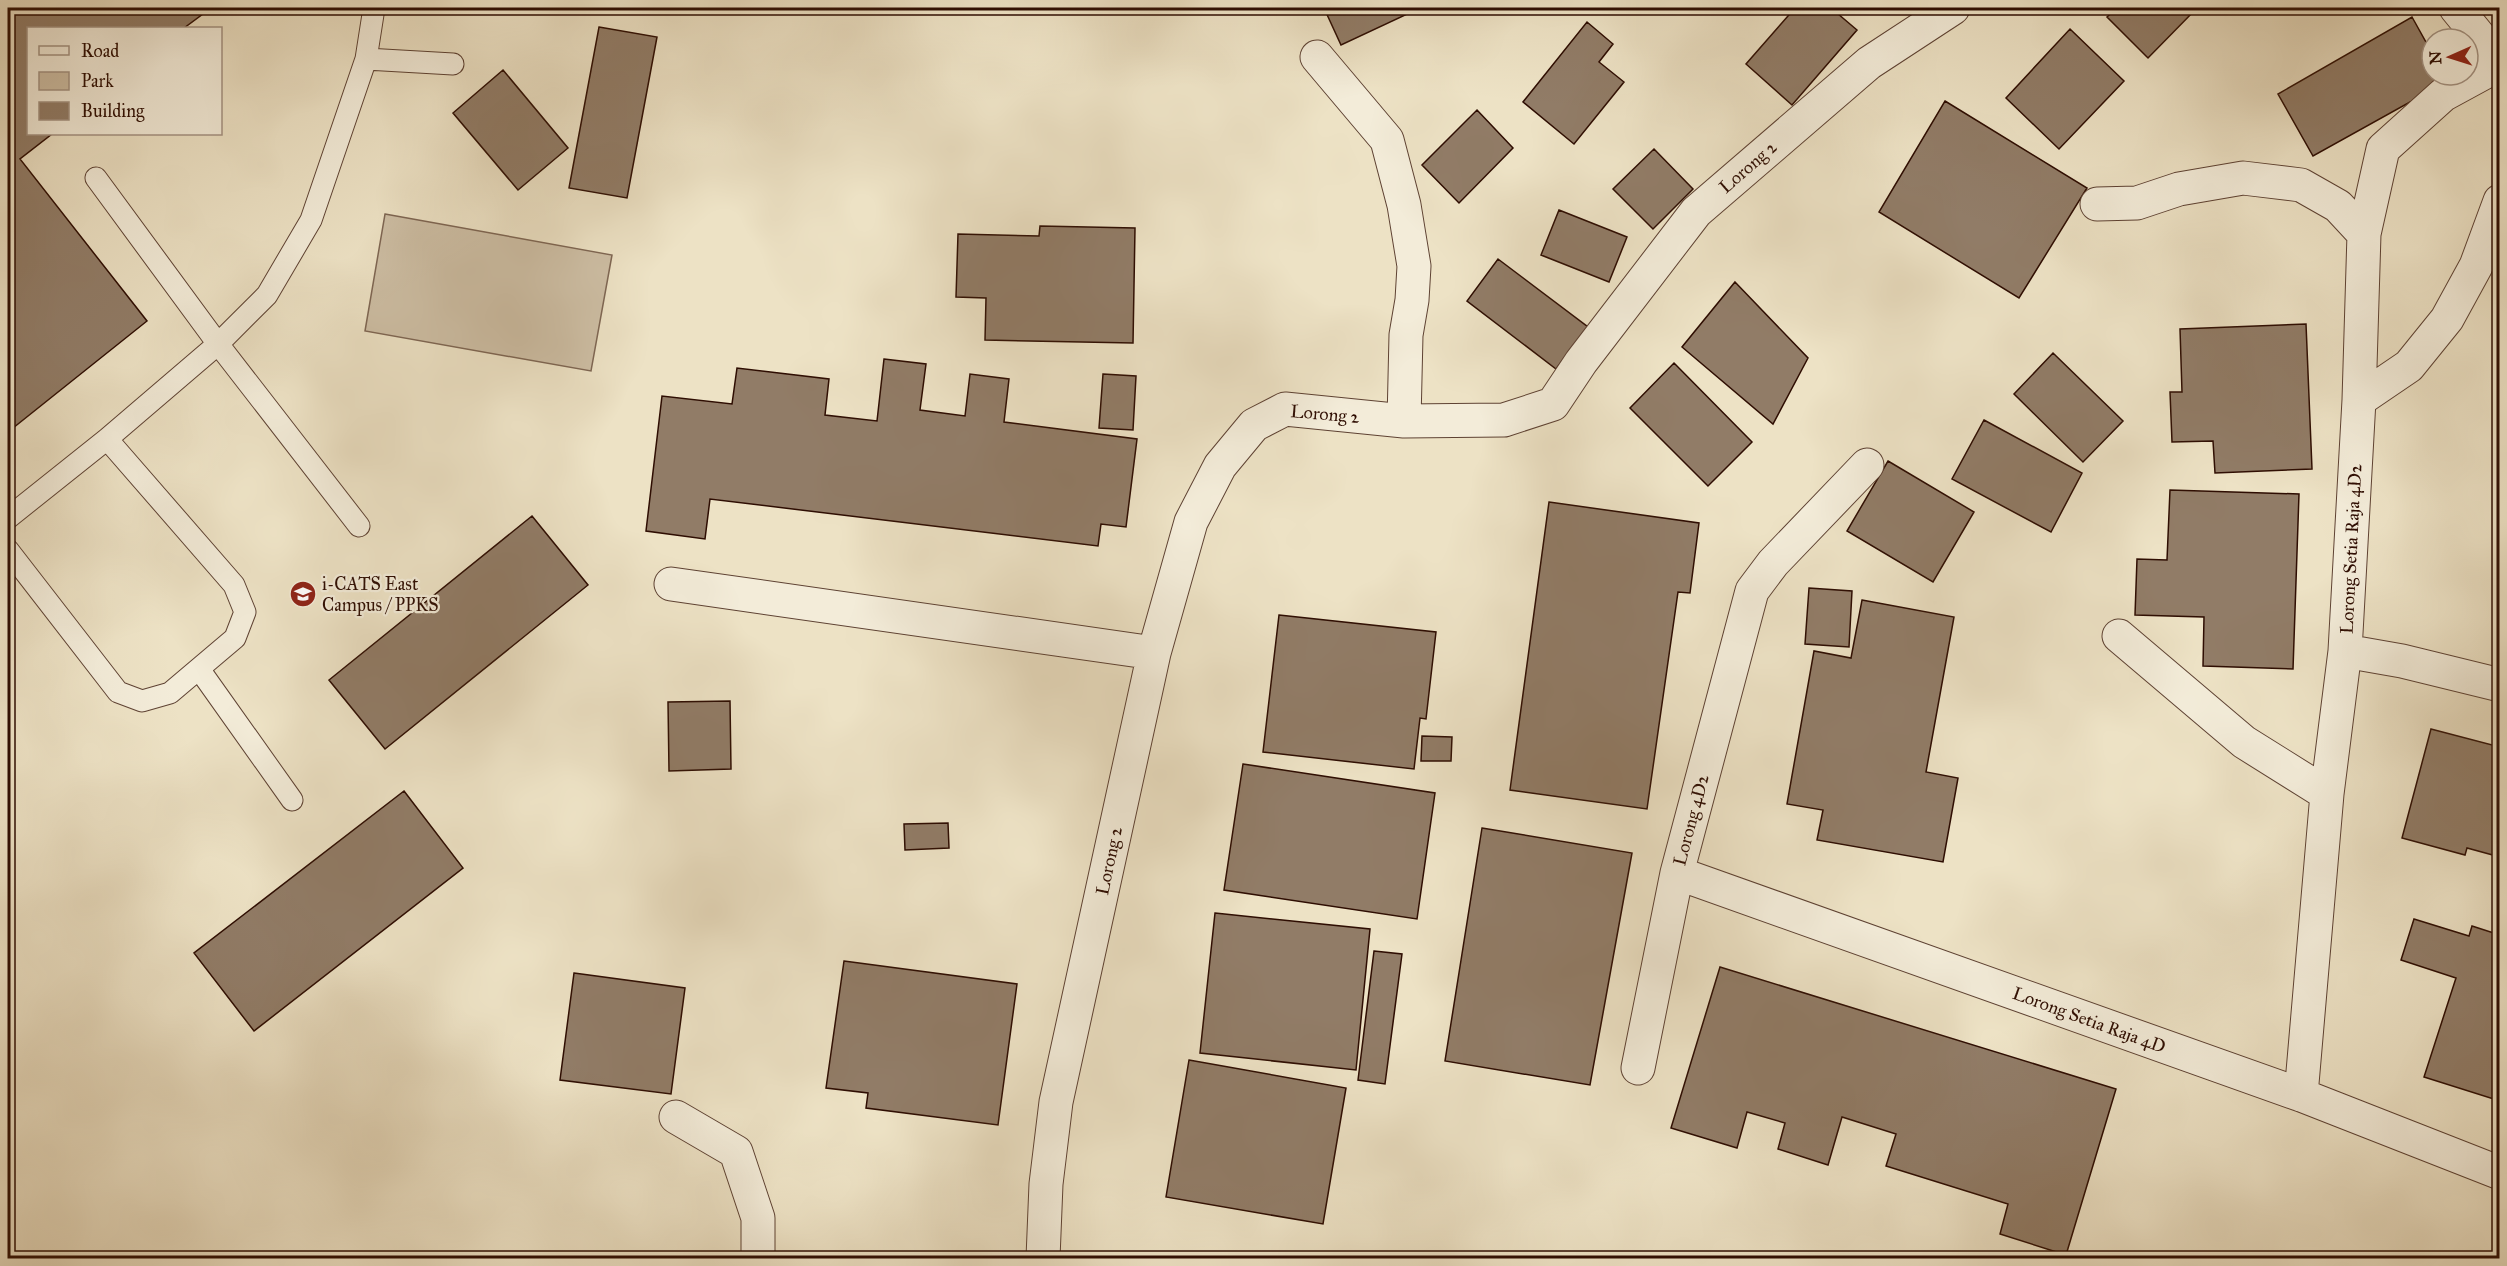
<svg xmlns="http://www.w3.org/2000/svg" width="2507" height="1266" font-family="'IM FELL Great Primer',serif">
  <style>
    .green { fill: #cdbea4; stroke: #7e6653; stroke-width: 1.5 }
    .building { fill: #917c67; stroke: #2e0d02; stroke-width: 1.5 }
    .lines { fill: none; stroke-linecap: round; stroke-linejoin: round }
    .lane-casing { stroke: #5e4233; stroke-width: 23 }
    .street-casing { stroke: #5e4233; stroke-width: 35 }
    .lane { stroke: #f3ecd9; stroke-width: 21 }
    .street { stroke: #f3ecd9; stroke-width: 33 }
    .labels { text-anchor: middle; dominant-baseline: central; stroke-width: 4.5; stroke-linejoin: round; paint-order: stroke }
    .street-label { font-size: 18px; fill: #2e0d02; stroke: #f3ecd9 }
    .poi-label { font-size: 18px; fill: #2e0d02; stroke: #f3ecd9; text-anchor: start }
  </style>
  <rect width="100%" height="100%" fill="#ede2c5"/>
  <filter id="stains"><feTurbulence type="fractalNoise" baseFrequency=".00333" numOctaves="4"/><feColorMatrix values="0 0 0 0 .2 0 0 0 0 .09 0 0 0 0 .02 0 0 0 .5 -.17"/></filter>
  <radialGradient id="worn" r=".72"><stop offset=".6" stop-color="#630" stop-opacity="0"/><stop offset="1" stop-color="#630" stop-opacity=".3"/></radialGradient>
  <path class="green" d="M385,214L612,255L591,371L365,331Z"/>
  <path class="building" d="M8,8H211L184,28H28V134H52L20,159L147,321L8,432Z
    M1324,8H1415L1416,10L1341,45Z
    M1795,8H1831L1857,30L1792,105L1746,64Z
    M2117,8H2197L2148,58L2107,17Z
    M2412,17L2432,53V75H2444L2452,88L2415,110L2410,102L2313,156L2278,94Z
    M1587,22L1613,44L1599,62L1624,82L1574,144L1523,102Z
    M599,27L657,37L627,198L569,188Z
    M2070,29L2124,81L2059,149L2006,98Z
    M503,70L568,148L518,190L453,113Z
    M1945,101L2087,188L2019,298L1879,212Z
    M1477,110L1513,148L1459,203L1422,165Z
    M1654,149L1693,189L1653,229L1613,189Z
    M1559,210L1627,237L1609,282L1541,255Z
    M1040,226L1135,228L1133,343L985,340L986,298L956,297L958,234L1039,236Z
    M1498,259L1588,327L1556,369L1467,301Z
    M1735,282L1808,358L1773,424L1682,347Z
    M2306,324L2312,469L2215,473L2213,441L2172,442L2170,392H2182L2180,329Z
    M2053,353L2123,421L2083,462L2014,394Z
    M884,359L926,364L920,410L965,416L970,374L1009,379L1004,422L1137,439L1126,527L1101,524L1098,546L710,499L705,539L646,531L662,396L732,404L737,368L829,379L825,415L877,421Z
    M1674,363L1752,442L1708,486L1630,408Z
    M1103,374L1136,376L1133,430L1099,428Z
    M1984,420L2082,473L2051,532L1952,479Z
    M1888,461L1974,512L1933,582L1847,531Z
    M2170,490L2299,494L2293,669L2203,666L2204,617L2135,615L2137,559L2167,560Z
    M1549,502L1699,523L1690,593L1678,592L1647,809L1510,790Z
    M532,516L588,585L385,749L329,680Z
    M1809,588L1852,591L1849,647L1805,644Z
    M1862,600L1954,617L1926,772L1958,778L1943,862L1817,840L1823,810L1787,804L1814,651L1851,658Z
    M1279,615L1436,632L1426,719L1420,718L1414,769L1263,752Z
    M730,701L731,769L669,771L668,702Z
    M2431,729L2500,747V857L2467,848L2465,855L2402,838Z
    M1422,736L1452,737L1451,761H1421Z
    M1243,764L1435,793L1417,919L1224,890Z
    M404,791L463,868L254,1031L194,953Z
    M948,823L949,848L905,850L904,824Z
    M1482,828L1632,853L1590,1085L1445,1061Z
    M1215,913L1370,929L1356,1070L1200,1053Z
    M2414,919L2469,936L2472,926L2500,935V1101L2424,1077L2456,978L2401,960Z
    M1374,951L1402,954L1385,1084L1358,1080Z
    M844,961L1017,984L998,1125L866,1108L868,1093L826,1088Z
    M1720,967L2116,1089L2066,1255L2000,1234L2008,1204L1886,1166L1896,1134L1842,1117L1828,1165L1778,1149L1785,1123L1747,1112L1737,1148L1671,1128Z
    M574,973L685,988L671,1094L560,1080Z
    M1189,1060L1346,1088L1323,1224L1166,1197Z"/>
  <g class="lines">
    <defs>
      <path id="lane" d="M366,59L453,64
        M96,178L218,344L359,526
        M8,518L107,439L218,344L267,295L311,220L366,59L374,8
        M8,550L118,692L142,701L170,693L235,638L245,612L234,585L107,439
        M199,669L292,800"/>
      <path id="street" d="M2456,8L2500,62
        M1317,57L1387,140L1404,205L1414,266L1412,300L1406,335L1404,421
        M2097,204L2137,203L2179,189L2243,178L2301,185L2338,206L2364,234
        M2359,400L2409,366L2447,319L2476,266L2500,201
        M671,584L1154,653
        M2119,636L2244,742L2327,794
        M2345,651L2402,661L2500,685
        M1677,873L2301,1095L2500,1173
        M1638,1068L1677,873L1752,591L1773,563L1867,465
        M2301,1095L2327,794L2345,651L2359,400L2364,234L2383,149L2443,95L2500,64
        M676,1117L736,1152L758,1218V1258
        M1043,1258L1046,1184L1056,1102L1154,653L1191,522L1220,466L1254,425L1285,409L1404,421L1504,420L1553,404L1581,362L1696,212L1869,63L1953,8"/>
    </defs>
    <use href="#lane" class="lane-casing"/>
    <use href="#street" class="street-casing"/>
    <use href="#lane" class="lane"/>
    <use href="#street" class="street"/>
  </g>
  <defs>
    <symbol id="university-disc" viewBox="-11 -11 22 22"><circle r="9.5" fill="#8f2418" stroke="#f3ecd9"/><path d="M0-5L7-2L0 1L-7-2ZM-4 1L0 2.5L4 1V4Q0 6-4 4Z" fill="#fff"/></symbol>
  </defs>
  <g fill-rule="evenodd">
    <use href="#university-disc" x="288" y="579" width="30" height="30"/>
  </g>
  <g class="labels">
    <g class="street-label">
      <text transform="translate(1748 167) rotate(-41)">Lorong 2</text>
      <text transform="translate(1325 414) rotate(5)">Lorong 2</text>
      <text transform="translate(2351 549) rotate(-87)">Lorong Setia Raja 4D2</text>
      <text transform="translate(1691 820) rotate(-75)">Lorong 4D2</text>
      <text transform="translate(1109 861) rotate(-78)">Lorong 2</text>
      <text transform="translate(2089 1020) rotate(20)">Lorong Setia Raja 4D</text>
    </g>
    <g class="poi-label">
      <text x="322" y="584">i-CATS East<tspan x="322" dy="21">Campus / PPKS</tspan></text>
    </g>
  </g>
  <rect width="2507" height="1266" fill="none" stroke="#ede2c5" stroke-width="30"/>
  <rect x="9" y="9" width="2489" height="1248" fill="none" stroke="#2e0d02" stroke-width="3"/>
  <rect x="15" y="15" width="2477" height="1236" fill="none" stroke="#2e0d02" stroke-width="1.5"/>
  <rect x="27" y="27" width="195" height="108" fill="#f3ecd9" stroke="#a49383" stroke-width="1.5"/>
  <rect x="39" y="46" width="30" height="9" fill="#f3ecd9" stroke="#a49383" stroke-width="1.5"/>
  <text x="81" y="57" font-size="18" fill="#2e0d02">Road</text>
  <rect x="39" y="72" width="30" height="18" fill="#cdbea4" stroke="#a49383" stroke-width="1.5"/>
  <text x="81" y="87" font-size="18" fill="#2e0d02">Park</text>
  <rect x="39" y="102" width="30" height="18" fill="#917c67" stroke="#a49383" stroke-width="1.5"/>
  <text x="81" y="117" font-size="18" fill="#2e0d02">Building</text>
  <g transform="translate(2450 57) rotate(267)"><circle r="28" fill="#f3ecd9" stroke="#a49383" stroke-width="1.5"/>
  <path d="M0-4.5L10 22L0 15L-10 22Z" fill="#8f2418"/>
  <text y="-9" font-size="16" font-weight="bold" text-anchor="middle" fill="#2e0d02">N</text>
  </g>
  <rect width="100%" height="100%" filter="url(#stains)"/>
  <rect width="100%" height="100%" fill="url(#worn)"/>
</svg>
